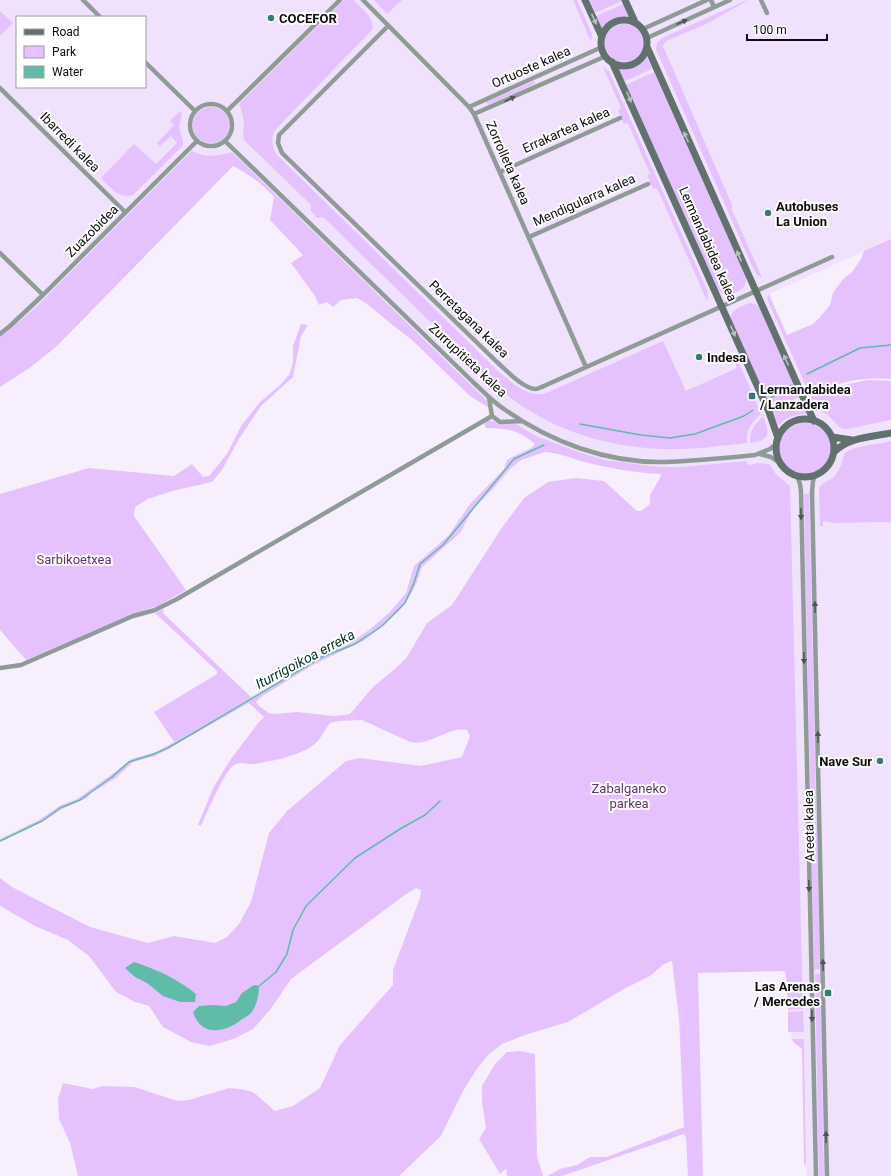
<svg xmlns="http://www.w3.org/2000/svg" width="891" height="1176" font-family="Roboto,sans-serif">
  <style>
    .built { fill: #f0e2fc; fill-rule: evenodd }
    .green { fill: #e5c2ff; fill-rule: evenodd }
    .water { fill: #60bba8 }
    .lines { fill: none; stroke-linecap: round; stroke-linejoin: round }
    .stream { stroke: #60bba8; stroke-width: 1.5 }
    .street { stroke: #909b98; stroke-width: 4.5 }
    .secondary { stroke: #62716d; stroke-width: 7 }
    .oneway { fill: #b8bfbd }
    .oneway2 { fill: #4f5354 }
    .poi-dot { fill: #397c6e; stroke: #fff; stroke-width: 1.5 }
    .labels { text-anchor: middle; dominant-baseline: central; stroke-width: 4; stroke-linejoin: round; paint-order: stroke }
    .poi-label { font-size: 13px; font-weight: bold; fill: #0e0b11; stroke: #fff; text-anchor: start }
    .street-label { font-size: 13px; fill: #0e0b11; stroke: #fff }
    .park-label { font-size: 13px; fill: #5e3279; stroke: #fff }
    .water-label { font-size: 14px; font-style: italic; fill: #07342c; stroke: #fff }
  </style>
  <rect width="100%" height="100%" fill="#f7effe"/>
  <path class="built" d="M0,0H891V239L769,294L767,297L769,304L815,408L830,417L839,427L843,429H848L891,420V441L851,450L844,454L843,460L836,473L824,483L823,521L833,523L891,522V1176H807L806,1166H804V1164L806,1163L804,1039H792L791,1032H803V1011L788,1012V1010L803,1009L788,484L776,474L769,464L758,463L748,465L746,461L681,467H661L605,460L579,452L536,436L516,424H506L487,420L485,418L490,412L486,400L232,152L220,155L208,156L199,154L20,321L0,337ZM17,17H145V87H17Z"/>
  <path class="green" d="M344,0H353C361,8 375,18 372,30L276,129C270,137 272,147 277,155L498,371C512,382 525,396 544,394L663,341L686,391L737,368L734,362L738,360L761,414C752,422 746,430 747,443C720,446 693,450 665,449C615,448 564,434 522,406C504,394 489,379 473,364L469,367L464,362L467,358L323,217L317,218L311,211V205L244,140C242,134 244,129 244,124C243,117 242,110 239,104Z
    M374,0H402L387,14Z
    M573,0H577L592,34L591,42Z
    M589,0H622V1L595,13Z
    M749,0L706,24L666,41L663,46L733,207L731,208L762,277L757,275L753,268L656,49L657,43L662,38L745,1Z
    M624,4L629,17C618,16 608,19 602,29L596,16Z
    M0,11L13,23L0,36Z
    M605 43a19 19 0 1 1 38 0a19 19 0 1 1-38 0Z
    M647,57L652,69L625,81L619,69C631,70 639,66 647,57Z
    M603,67L609,71L707,290L708,296L707,301L657,188L653,189L647,175L650,174L628,123L624,124L618,110L621,108Z
    M654,72L746,278C748,291 726,300 718,290L626,85Z
    M534,81L535,82V84L488,105L486,102Z
    M193 125a18 18 0 1 1 36 0a18 18 0 1 1-36 0Z
    M180,111L182,113L179,127L183,141V145L133,195C119,200 110,187 101,178L134,144L156,164L177,143L171,136L160,146L157,143L174,125L170,121Z
    M192,151C206,158 217,156 232,152L486,400L489,408L470,396L412,340L395,327L367,304L357,298L341,300L333,307L327,302L319,305L315,296L291,263L303,255L270,220L274,197C263,184 248,174 233,166L57,346L31,367L0,387V337L20,321L39,304Z
    M891,239V379C865,376 842,382 817,391L816,389L809,393L769,304L767,297L769,294L787,335L813,324L820,317L830,305L833,293L843,279L852,272L861,259L864,251Z
    M749,303L756,304L760,309L799,397L771,409L731,320C730,309 741,307 749,303Z
    M301,324L308,325L301,336L293,377L261,406L239,439L222,470L212,482L172,491L148,499L135,507L134,516L186,590L158,606L138,612L26,660L0,630V494L89,468L174,476L192,464L203,477L209,476L227,454L241,426L260,402L280,385L289,375L293,363V346Z
    M867,380L891,381V420L848,429H843L839,427L830,417L815,407L810,397L816,395V393L830,388Z
    M800,400L807,414C795,414 786,417 778,426L772,412Z
    M763,416C770,434 771,440 750,443C750,429 754,426 763,416Z
    M487,420L506,424H516L536,436L579,452L605,460L661,467H681L746,461L748,465L758,463L769,464L776,474L790,486L803,1009L788,1010L787,983L785,971L698,973L703,1176H688L686,1138L684,1134L562,1176H547L560,1169L577,1165L590,1157H607L684,1127L679,1019L672,961L664,964L650,976L624,989L568,1022L525,1035L502,1044L487,1056L476,1070L463,1091L441,1136L399,1176H78L70,1143L59,1119L58,1099L63,1083L93,1089L102,1086L134,1087L178,1101L189,1100L229,1088L240,1089L253,1092L275,1111L293,1106L320,1088L340,1045L393,985V970L420,898L421,890L416,888L405,895L291,979L270,1010L253,1029L236,1038L210,1046L191,1042L163,1027L149,1006L135,1002L116,992L89,956L68,940L35,926L0,906V878L12,887L90,927L148,943L174,936L215,943L227,937L239,924L251,902L269,833L287,811L346,761L360,758L421,766L462,757L470,736L467,730C447,726 430,747 410,742L362,720L339,721L330,723C324,731 320,741 311,747C296,756 273,761 255,764C249,765 241,761 234,765C225,770 206,815 201,826L198,825L213,788L230,760L259,722L264,717L249,703L155,756L133,762L116,778L91,793L87,798L62,809L46,820L0,842V839L39,820L61,805L77,799L111,775L131,759L156,752L174,742L154,712L217,674V671L155,613L164,609L163,613L251,697L256,695L328,651L349,644L369,630L390,612L406,593L414,566L449,535L470,504L504,469L507,460L512,457L531,448L535,444C517,429 508,429 486,428L484,423ZM545,452C559,453 571,458 584,462C609,468 635,473 661,474L660,478L650,495V504L641,511H637L604,481L576,478L548,482L524,498L501,529L452,605L427,623L407,657L396,668L373,687L350,714L334,716L297,712L276,714L269,713L259,706L256,702L261,697L313,665L363,641L379,629L398,612L410,596L417,582L422,567L460,533L473,509L493,489L509,470L521,460Z
    M779 449a26 26 0 1 1 52 0a26 26 0 1 1-52 0Z
    M891,441V522L833,523L823,521V526H820L819,488C822,483 827,481 832,478C839,472 842,463 844,454C853,445 878,445 891,441Z
    M804,494H809L820,969L814,970Z
    M815,974H820L824,1176H819Z
    M803,1011L804,1032H788V1012Z
    M792,1039H804L806,1164H804L802,1049L793,1042Z
    M520,1051L535,1054L537,1156L543,1176H507L506,1168L500,1174L479,1139L486,1128L482,1102V1086L495,1064L507,1052Z"/>
  <path class="water" d="M134,962C158,970 176,978 196,994L195,1002H180L163,996L147,983L135,977L125,968Z
    M254,985L259,986C259,995 257,1005 251,1013C249,1015 244,1018 241,1020C224,1033 201,1037 193,1012L199,1006L213,1005L226,1006L236,1002L242,993Z"/>
  <g class="lines">
    <path class="stream" d="M807,374L860,348L891,345
      M769,399L792,385
      M580,424L641,435L670,438L695,434L744,416L753,410
      M0,841L42,821L60,808L80,800L112,777L129,762L154,754L168,748L322,657L355,644L382,626L405,603L414,583L420,564L443,545L514,459L544,445
      M259,986L276,972L287,954L293,930L306,906L355,858L400,829L425,815L440,801"/>
    <path class="street" d="M83,0L100,17
      M363,0L469,107L474,114L586,367
      M711,0L714,7
      M761,0L767,13
      M388,26L279,135L278,143L282,153L498,363C507,371 523,388 535,389C538,389 541,387 544,386L832,257
      M643,29L707,0
      M647,38L730,0
      M145,62L195,111
      M0,88L125,212
      M190 125a21 21 0 1 1 42 0a21 21 0 1 1-42 0Z
      M469,107L602,47
      M227,111L340,0
      M474,114L606,56
      M225,141L474,383C484,392 493,402 504,409C550,442 607,463 664,462C694,461 725,458 755,455L770,449L777,443
      M500,172L620,118
      M529,237L648,184
      M0,253L43,295
      M0,334L10,326L43,295L197,141
      M489,398L492,416L500,422L522,421
      M760,454L771,457L781,464
      M797,476L800,484L801,492L816,1176
      M815,476L813,481L812,492L827,1176
      M0,668L21,665L133,616L155,610L177,599L492,416"/>
    <path class="secondary" d="M585,0L602,37
      M625,0L635,22
      M601 43a23 23 0 1 1 46 0a23 23 0 1 1-46 0Z
      M647,47L803,397L814,421
      M612,62L769,412L778,438
      M776 448a29 29 0 1 1 58 0a29 29 0 1 1-58 0Z
      M832,437L852,440
      M834,452C849,437 872,437 891,433"/>
  </g>
  <defs><path id="oneway-solid" d="M-6-.8H1V-3.2L6.5 0L1 3.2V.8H-6Z"/></defs>
  <g class="oneway">
    <use href="#oneway-solid" transform="translate(594 19) rotate(65)"/>
    <use href="#oneway-solid" transform="translate(629 97) rotate(66)"/>
    <use href="#oneway-solid" transform="translate(686 137) rotate(-114)"/>
    <use href="#oneway-solid" transform="translate(739 256) rotate(-114)"/>
    <use href="#oneway-solid" transform="translate(733 331) rotate(66)"/>
    <use href="#oneway-solid" transform="translate(786 360) rotate(-114)"/>
  </g>
  <g class="oneway2">
    <use href="#oneway-solid" transform="translate(682 22) rotate(-24)"/>
    <use href="#oneway-solid" transform="translate(510 99) rotate(-24)"/>
    <use href="#oneway-solid" transform="translate(801 514) rotate(89)"/>
    <use href="#oneway-solid" transform="translate(815 607) rotate(-91)"/>
    <use href="#oneway-solid" transform="translate(804 658) rotate(89)"/>
    <use href="#oneway-solid" transform="translate(818 737) rotate(-91)"/>
    <use href="#oneway-solid" transform="translate(809 886) rotate(89)"/>
    <use href="#oneway-solid" transform="translate(823 965) rotate(-91)"/>
    <use href="#oneway-solid" transform="translate(812 1016) rotate(89)"/>
    <use href="#oneway-solid" transform="translate(826 1137) rotate(-91)"/>
  </g>
  <g class="poi-dot">
    <circle cx="271" cy="18" r="4"/>
    <circle cx="768" cy="213" r="4"/>
    <circle cx="699" cy="357" r="4"/>
    <rect x="748" y="392" width="8" height="8" rx="2"/>
    <circle cx="880" cy="761" r="4"/>
    <rect x="824" y="989" width="8" height="8" rx="2"/>
  </g>
  <g class="labels">
    <g class="poi-label">
      <text x="279" y="18">COCEFOR</text>
      <text x="776" y="206">Autobuses<tspan x="776" dy="15">La Union</tspan></text>
      <text x="707" y="357">Indesa</text>
      <text x="760" y="389">Lermandabidea<tspan x="760" dy="15">/ Lanzadera</tspan></text>
      <text x="872" y="761" text-anchor="end">Nave Sur</text>
      <text x="820" y="986" text-anchor="end">Las Arenas<tspan x="820" dy="15">/ Mercedes</tspan></text>
    </g>
    <g class="street-label">
      <text transform="translate(531 67) rotate(-24)">Ortuoste kalea</text>
      <text transform="translate(566 130) rotate(-24)">Errakartea kalea</text>
      <text transform="translate(70 142) rotate(45)">Ibarredi kalea</text>
      <text transform="translate(508 163) rotate(66)">Zorrolleta kalea</text>
      <text transform="translate(584 200) rotate(-24)">Mendigularra kalea</text>
      <text transform="translate(92 231) rotate(-45)">Zuazobidea</text>
      <text transform="translate(708 244) rotate(66)">Lermandabidea kalea</text>
      <text transform="translate(469 319) rotate(44)">Perretagana kalea</text>
      <text transform="translate(468 360) rotate(43)">Zurrupitieta kalea</text>
      <text transform="translate(809 826) rotate(-91)">Areeta kalea</text>
    </g>
    <g class="park-label">
      <text x="74" y="559">Sarbikoetxea</text>
      <text x="629" y="788">Zabalganeko<tspan x="629" dy="15">parkea</tspan></text>
    </g>
    <g class="water-label">
      <text transform="translate(305 659) rotate(-28)">Iturrigoikoa erreka</text>
    </g>
  </g>
  <rect x="16" y="16" width="130" height="72" fill="#ffffff" stroke="#9f9da0"/>
  <rect x="24" y="29" width="20" height="6" fill="#62716d" stroke="#9f9da0"/>
  <text x="52" y="36" font-size="12" fill="#0e0b11">Road</text>
  <rect x="24" y="46" width="20" height="12" fill="#e5c2ff" stroke="#9f9da0"/>
  <text x="52" y="56" font-size="12" fill="#0e0b11">Park</text>
  <rect x="24" y="66" width="20" height="12" fill="#60bba8" stroke="#9f9da0"/>
  <text x="52" y="76" font-size="12" fill="#0e0b11">Water</text>
  <path d="M747 34v6h80v-6" fill="none" stroke="#0e0b11" stroke-width="2"/>
  <text x="753" y="34" font-size="12" fill="#0e0b11" stroke="#ffffff" stroke-width="3" paint-order="stroke">100 m</text>
</svg>
